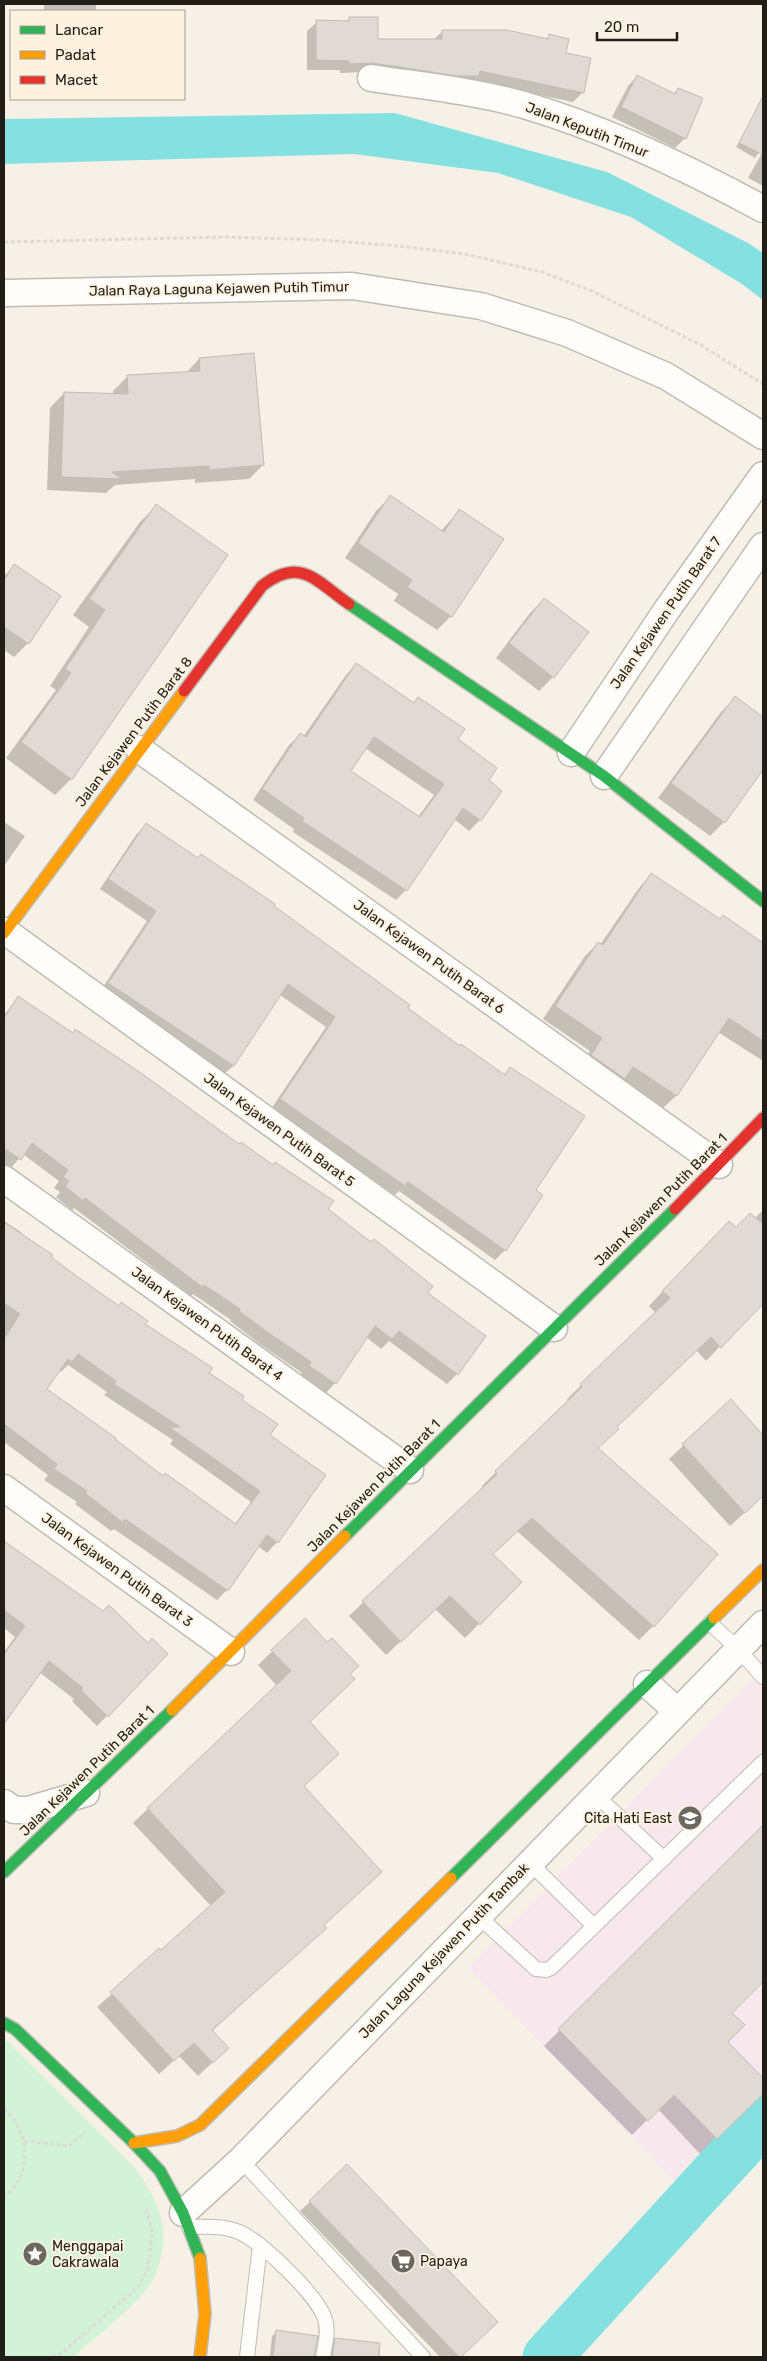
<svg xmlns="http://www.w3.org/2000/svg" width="767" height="2361" font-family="Rubik,sans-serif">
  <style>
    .education { fill: #f7e8ed }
    .green { fill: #d2f3d8 }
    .water { fill: #85e1e0 }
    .shadow { fill: #0003; fill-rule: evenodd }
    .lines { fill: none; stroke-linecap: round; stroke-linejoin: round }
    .river { stroke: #85e1e0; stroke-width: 49 }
    .building { fill: #e0d9d4; stroke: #c2bbb6; fill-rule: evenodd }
    .lane-casing { stroke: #c0bbb3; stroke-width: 16 }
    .street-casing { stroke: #c0bbb3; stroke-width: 29 }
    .fast-casing { stroke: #c0bbb3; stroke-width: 14 }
    .slow-casing { stroke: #c0bbb3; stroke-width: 14 }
    .jam-casing { stroke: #c0bbb3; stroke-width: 14 }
    .path { stroke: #dcdbd8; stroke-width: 3; stroke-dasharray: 4 2.5; stroke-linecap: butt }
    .lane { stroke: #fefdfb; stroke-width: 14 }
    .street { stroke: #fefdfb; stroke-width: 26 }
    .fast { stroke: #30b455; stroke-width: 11 }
    .slow { stroke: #ff9f0a; stroke-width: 11 }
    .jam { stroke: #e5322d; stroke-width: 11 }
    .labels { text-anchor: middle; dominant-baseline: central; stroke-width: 4; stroke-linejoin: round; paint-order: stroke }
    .street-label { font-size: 14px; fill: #211d17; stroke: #fdf2df }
    .poi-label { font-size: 14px; fill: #211d17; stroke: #fdf2df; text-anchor: start }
  </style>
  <rect width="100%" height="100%" fill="#f6f0e6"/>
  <path class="education" d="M763,1668V2102L678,2185L468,1968Z"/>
  <path class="green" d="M4,2038L135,2168C161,2203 174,2237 153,2279C143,2301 93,2339 73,2357H4Z"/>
  <path class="water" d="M395,113L607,172L748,243L763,253V300L742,284L631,217L498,173L354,154L4,164V119Z"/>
  <path class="shadow" d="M44,4H96V11H44Z
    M350,18L377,40H433L443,31L546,39L550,35L564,54L583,92L573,102L472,81L363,72L340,73V70H307V31L317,22H346Z
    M637,76L673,95L678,89L685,138L675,148L612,117L628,86Z
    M753,119L763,124V147L755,158L736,147Z
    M763,151V186L748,178Z
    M199,359L263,465L249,479L195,483V479L115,485L106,493L47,490L50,408L64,393L113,395V391L127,377L186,373Z
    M390,497L441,531L459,511L451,616L437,630L394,601L398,594L345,558L376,511Z
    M156,506L71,779L55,795L6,758L56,690L50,686L89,627L73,615L140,522Z
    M14,566L28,643L14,657L4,650V576Z
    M544,599L587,632L553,677L539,691L496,658L530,613Z
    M356,664L413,704L456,739L487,780L501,791L480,820L469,831L454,819L406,890L396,900L293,832L294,829L253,800L289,745L300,735L303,737L346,675ZM365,748L434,795L418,817L350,771Z
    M735,698L763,719V768L724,822L710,836L658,798L721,712Z
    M4,822L25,836L4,866Z
    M146,825L272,906L460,1047L503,1075L510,1069L534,1190L542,1196L505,1250L495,1260L399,1191L395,1195L271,1109L326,1027L280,995L233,1066L223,1075L99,993L147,921L100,889L136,835Z
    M651,875L763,948V1061L718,1032L676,1096L663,1108L621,1080L579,1068L590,1051L543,1019L585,956L598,943L600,945L639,888Z
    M18,998L327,1209L426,1293L457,1374L447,1384L389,1341L381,1349L366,1337L335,1383L325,1394L300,1377L302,1373L260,1344L230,1321L231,1320L193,1294L191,1296L74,1208L72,1210L56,1197L60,1192L54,1188L59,1181L23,1154L10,1169L4,1165V1015Z
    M763,1210V1302L706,1361L696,1350L615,1427L597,1449L653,1626L639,1640L517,1531L492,1554L520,1582L465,1638L435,1609L386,1655L349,1616L483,1488L482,1486L568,1401L567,1399L656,1313L649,1306L715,1236L736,1229L754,1219Z
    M4,1221L21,1232L20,1234L50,1258L208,1373L240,1400L269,1436L324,1475L277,1542L267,1553L258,1546L227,1590L217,1600L114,1529L111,1531L75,1504L77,1502L44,1480L48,1475L4,1442ZM68,1365L107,1392L104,1395L173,1440L170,1444L251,1502L235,1524L162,1477L46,1389L59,1370L61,1372Z
    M731,1401L763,1437V1496L730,1526L669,1459Z
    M4,1543L148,1645L167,1654L97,1726L72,1701L74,1699L39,1672L4,1723V1652L15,1637L4,1628Z
    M305,1620L349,1674L309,1723L303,1787L323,1926L325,1928L212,2031L213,2062L198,2076L179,2056L159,2074L97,2007L211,1906L133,1823L277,1686L258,1665Z
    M763,1826V1980L731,2013L726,2042L763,2080V2092L700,2154L658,2109L632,2135L544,2046Z
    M310,2202L496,2322L460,2357H440L300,2211Z
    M277,2332L316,2337L314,2357H270L272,2336Z
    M336,2339L358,2342L356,2357H328L331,2344Z"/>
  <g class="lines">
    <path class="river" d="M547,2357L763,2121"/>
  </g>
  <path class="building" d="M349,17H378V39H442V30H507L548,39L549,34L569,39L566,53L591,58L584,93L480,71L479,76H457L373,63L349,64V61L316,60V20L349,21Z
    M637,75L675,94L678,88L703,98L686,139L621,107Z
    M763,96V155L739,143Z
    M254,353L264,465L209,470V466L112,472L122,479L61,477L64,392L128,394L127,375L200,371L199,358Z
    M390,495L444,532L459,509L504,539L452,617L407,587L412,580L358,543Z
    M156,504L228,555L72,780L21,742L71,673L65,669L105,610L89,599Z
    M14,564L61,596L29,644L4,627V580Z
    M544,598L589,632L554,678L509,643Z
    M356,663L414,703L418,697L465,729L458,739L497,768L489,780L502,791L481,821L463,808L407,891L302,821L304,818L262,789L300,733L306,737ZM374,737L444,784L420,817L351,771Z
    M735,696L763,717V770L725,823L671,783Z
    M146,823L198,858L201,854L275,904L274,906L410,1005L408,1008L460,1046L461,1044L505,1075L510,1067L585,1116L536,1190L543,1195L506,1251L408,1182L405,1186L280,1099L335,1017L288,984L234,1066L108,983L156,911L108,879Z
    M651,873L720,919L723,915L763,943V1041L729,1018L677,1096L633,1067L625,1079L591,1055L602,1038L555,1006L598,942L603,945Z
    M18,996L73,1033L75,1029L141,1073L239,1144L241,1142L273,1165L275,1162L334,1201L328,1209L371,1242L374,1239L433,1286L428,1293L486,1336L458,1375L399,1331L392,1339L375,1326L336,1384L309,1366L311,1362L270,1334L239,1311L240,1309L204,1285L202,1287L85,1198L83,1201L65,1186L69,1181L63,1177L68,1170L32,1143L21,1160L4,1148V1018Z
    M750,1213L763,1224V1304L721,1348L711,1337L617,1427L619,1429L598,1448L718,1554L654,1627L532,1518L493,1554L522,1582L480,1625L450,1596L401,1642L362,1601L497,1474L495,1471L582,1387L580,1384L670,1298L662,1291L729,1221L736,1227Z
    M4,1222L53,1255L51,1257L82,1280L119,1306L121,1302L148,1321L145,1324L213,1368L209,1373L244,1396L242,1400L278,1424L270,1435L326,1475L278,1543L267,1535L228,1591L125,1519L122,1522L85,1493L87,1491L54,1469L57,1464L4,1424V1339L20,1314L4,1303ZM78,1354L116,1381L114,1384L180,1427H169L260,1491L236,1524L165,1473L163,1476L115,1439L116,1438L47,1389L68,1359L72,1362Z
    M731,1399L763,1435V1496L745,1513L682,1444Z
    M4,1541L103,1611L109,1605L148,1643L152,1638L168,1654L108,1717L81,1690L83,1688L49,1661L4,1724V1654L25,1626L4,1610Z
    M305,1618L327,1642L332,1638L359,1666L350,1674L355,1679L310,1722L339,1754L304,1786L382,1872L324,1925L327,1928L212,2030L229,2048L213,2063L194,2043L174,2061L110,1992L159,1948L161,1950L225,1892L147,1808L291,1671L271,1650Z
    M763,1825V1982L732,2013L745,2025L728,2042L763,2078V2094L717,2139L674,2095L648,2121L558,2029Z
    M347,2164L498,2322L461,2357H459L309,2201Z
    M276,2330L318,2336L314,2357H273Z
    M335,2338L380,2343L379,2357H332Z"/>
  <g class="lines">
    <defs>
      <path id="lane" d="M710,1623L738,1649L763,1677
        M596,1795L664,1859
        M530,1863L594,1926
        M477,1915L536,1969L546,1970L551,1968L763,1762
        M241,2160L423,2357
        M189,2227C205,2227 223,2225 239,2232C261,2241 318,2296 325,2319C329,2331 325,2345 323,2357
        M247,2357L260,2245"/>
      <path id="street" d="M371,78C422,86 475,91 524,105C603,128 691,170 763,209
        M4,293L352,286L481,306L567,333L666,376L763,436
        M139,749L719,1165
        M571,753L666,611L763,475
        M604,776L763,546
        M5,931L554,1328
        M4,1179L410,1470
        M4,1488L231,1652
        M647,1684L677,1711
        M4,1803L14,1810H28L86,1793
        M183,2213L241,2160L763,1624"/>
      <path id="fast" d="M349,604L604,776L763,901
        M345,1536L675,1209
        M4,1872L172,1710
        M451,1878L714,1618
        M4,2023L15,2029L134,2143L160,2171L183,2213L200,2258"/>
      <path id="slow" d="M4,933L184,691
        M714,1618L763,1570
        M172,1710L345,1536
        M134,2143L177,2136L200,2125L451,1878
        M200,2258L205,2314L200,2357"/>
      <path id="jam" d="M184,691L262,586C300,556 316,581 349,604
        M675,1209L763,1118"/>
    </defs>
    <use href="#lane" class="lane-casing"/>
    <use href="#street" class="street-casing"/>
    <use href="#fast" class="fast-casing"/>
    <use href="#slow" class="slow-casing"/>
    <use href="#jam" class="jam-casing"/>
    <path class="path" d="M4,242L226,237L324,240L398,246L465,254L542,272L592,291L699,344L763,384
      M4,2109C8,2114 14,2119 17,2124C30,2147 27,2181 4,2197
      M24,2141L69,2146L85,2132
      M52,2357L62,2353L138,2287L147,2270L150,2253L152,2231L146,2207"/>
    <use href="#lane" class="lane"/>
    <use href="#street" class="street"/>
    <use href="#fast" class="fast"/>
    <use href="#slow" class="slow"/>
    <use href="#jam" class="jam"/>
  </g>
  <defs>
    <symbol id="school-disc" viewBox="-11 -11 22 22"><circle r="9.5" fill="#6c675f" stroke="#fdf2df"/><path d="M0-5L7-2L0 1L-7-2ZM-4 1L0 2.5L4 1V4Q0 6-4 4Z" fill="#fff"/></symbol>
    <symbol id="sight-disc" viewBox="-11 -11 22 22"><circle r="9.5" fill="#6c675f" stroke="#fdf2df"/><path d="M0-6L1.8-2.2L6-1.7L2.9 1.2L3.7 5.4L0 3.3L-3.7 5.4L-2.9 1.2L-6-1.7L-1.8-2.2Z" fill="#fff"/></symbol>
    <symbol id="supermarket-disc" viewBox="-11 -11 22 22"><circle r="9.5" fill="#6c675f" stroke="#fdf2df"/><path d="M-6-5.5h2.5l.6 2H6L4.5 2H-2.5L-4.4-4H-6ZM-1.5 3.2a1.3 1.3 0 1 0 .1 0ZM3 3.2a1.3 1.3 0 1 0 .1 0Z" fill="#fff"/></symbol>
  </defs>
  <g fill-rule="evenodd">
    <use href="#school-disc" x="676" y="1804" width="28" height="28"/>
    <use href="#sight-disc" x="21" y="2240" width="28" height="28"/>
    <use href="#supermarket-disc" x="389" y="2247" width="28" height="28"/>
  </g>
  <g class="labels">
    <g class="street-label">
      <text transform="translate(587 130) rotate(21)">Jalan Keputih Timur</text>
      <text transform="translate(219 289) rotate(-1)">Jalan Raya Laguna Kejawen Putih Timur</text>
      <text transform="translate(666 613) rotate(-55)">Jalan Kejawen Putih Barat 7</text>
      <text transform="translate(134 732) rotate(-53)">Jalan Kejawen Putih Barat 8</text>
      <text transform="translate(429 957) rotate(36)">Jalan Kejawen Putih Barat 6</text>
      <text transform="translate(279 1130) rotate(36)">Jalan Kejawen Putih Barat 5</text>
      <text transform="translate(661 1200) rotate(-45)">Jalan Kejawen Putih Barat 1</text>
      <text transform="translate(207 1324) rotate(36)">Jalan Kejawen Putih Barat 4</text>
      <text transform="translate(374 1486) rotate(-45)">Jalan Kejawen Putih Barat 1</text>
      <text transform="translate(117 1570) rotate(36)">Jalan Kejawen Putih Barat 3</text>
      <text transform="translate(87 1771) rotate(-44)">Jalan Kejawen Putih Barat 1</text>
      <text transform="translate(444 1951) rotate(-46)">Jalan Laguna Kejawen Putih Tambak</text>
    </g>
    <g class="poi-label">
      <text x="672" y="1818" text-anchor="end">Cita Hati East</text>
      <text x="52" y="2246">Menggapai<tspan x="52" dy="16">Cakrawala</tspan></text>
      <text x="420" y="2261">Papaya</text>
    </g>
  </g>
  <rect width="767" height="2361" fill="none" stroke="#211d17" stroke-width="10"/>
  <rect x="10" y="10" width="175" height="90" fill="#fdf2df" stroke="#a59d8f"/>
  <rect x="20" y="26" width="25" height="8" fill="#30b455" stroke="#a59d8f"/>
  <text x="55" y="35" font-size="15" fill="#211d17">Lancar</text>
  <rect x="20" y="51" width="25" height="8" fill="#ff9f0a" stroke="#a59d8f"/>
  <text x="55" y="60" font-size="15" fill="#211d17">Padat</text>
  <rect x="20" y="76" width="25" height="8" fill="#e5322d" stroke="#a59d8f"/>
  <text x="55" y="85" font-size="15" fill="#211d17">Macet</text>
  <path d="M597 32v8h80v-8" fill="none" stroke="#211d17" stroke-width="2.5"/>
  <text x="604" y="32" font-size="15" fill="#211d17" stroke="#fdf2df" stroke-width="4" paint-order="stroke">20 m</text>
</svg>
